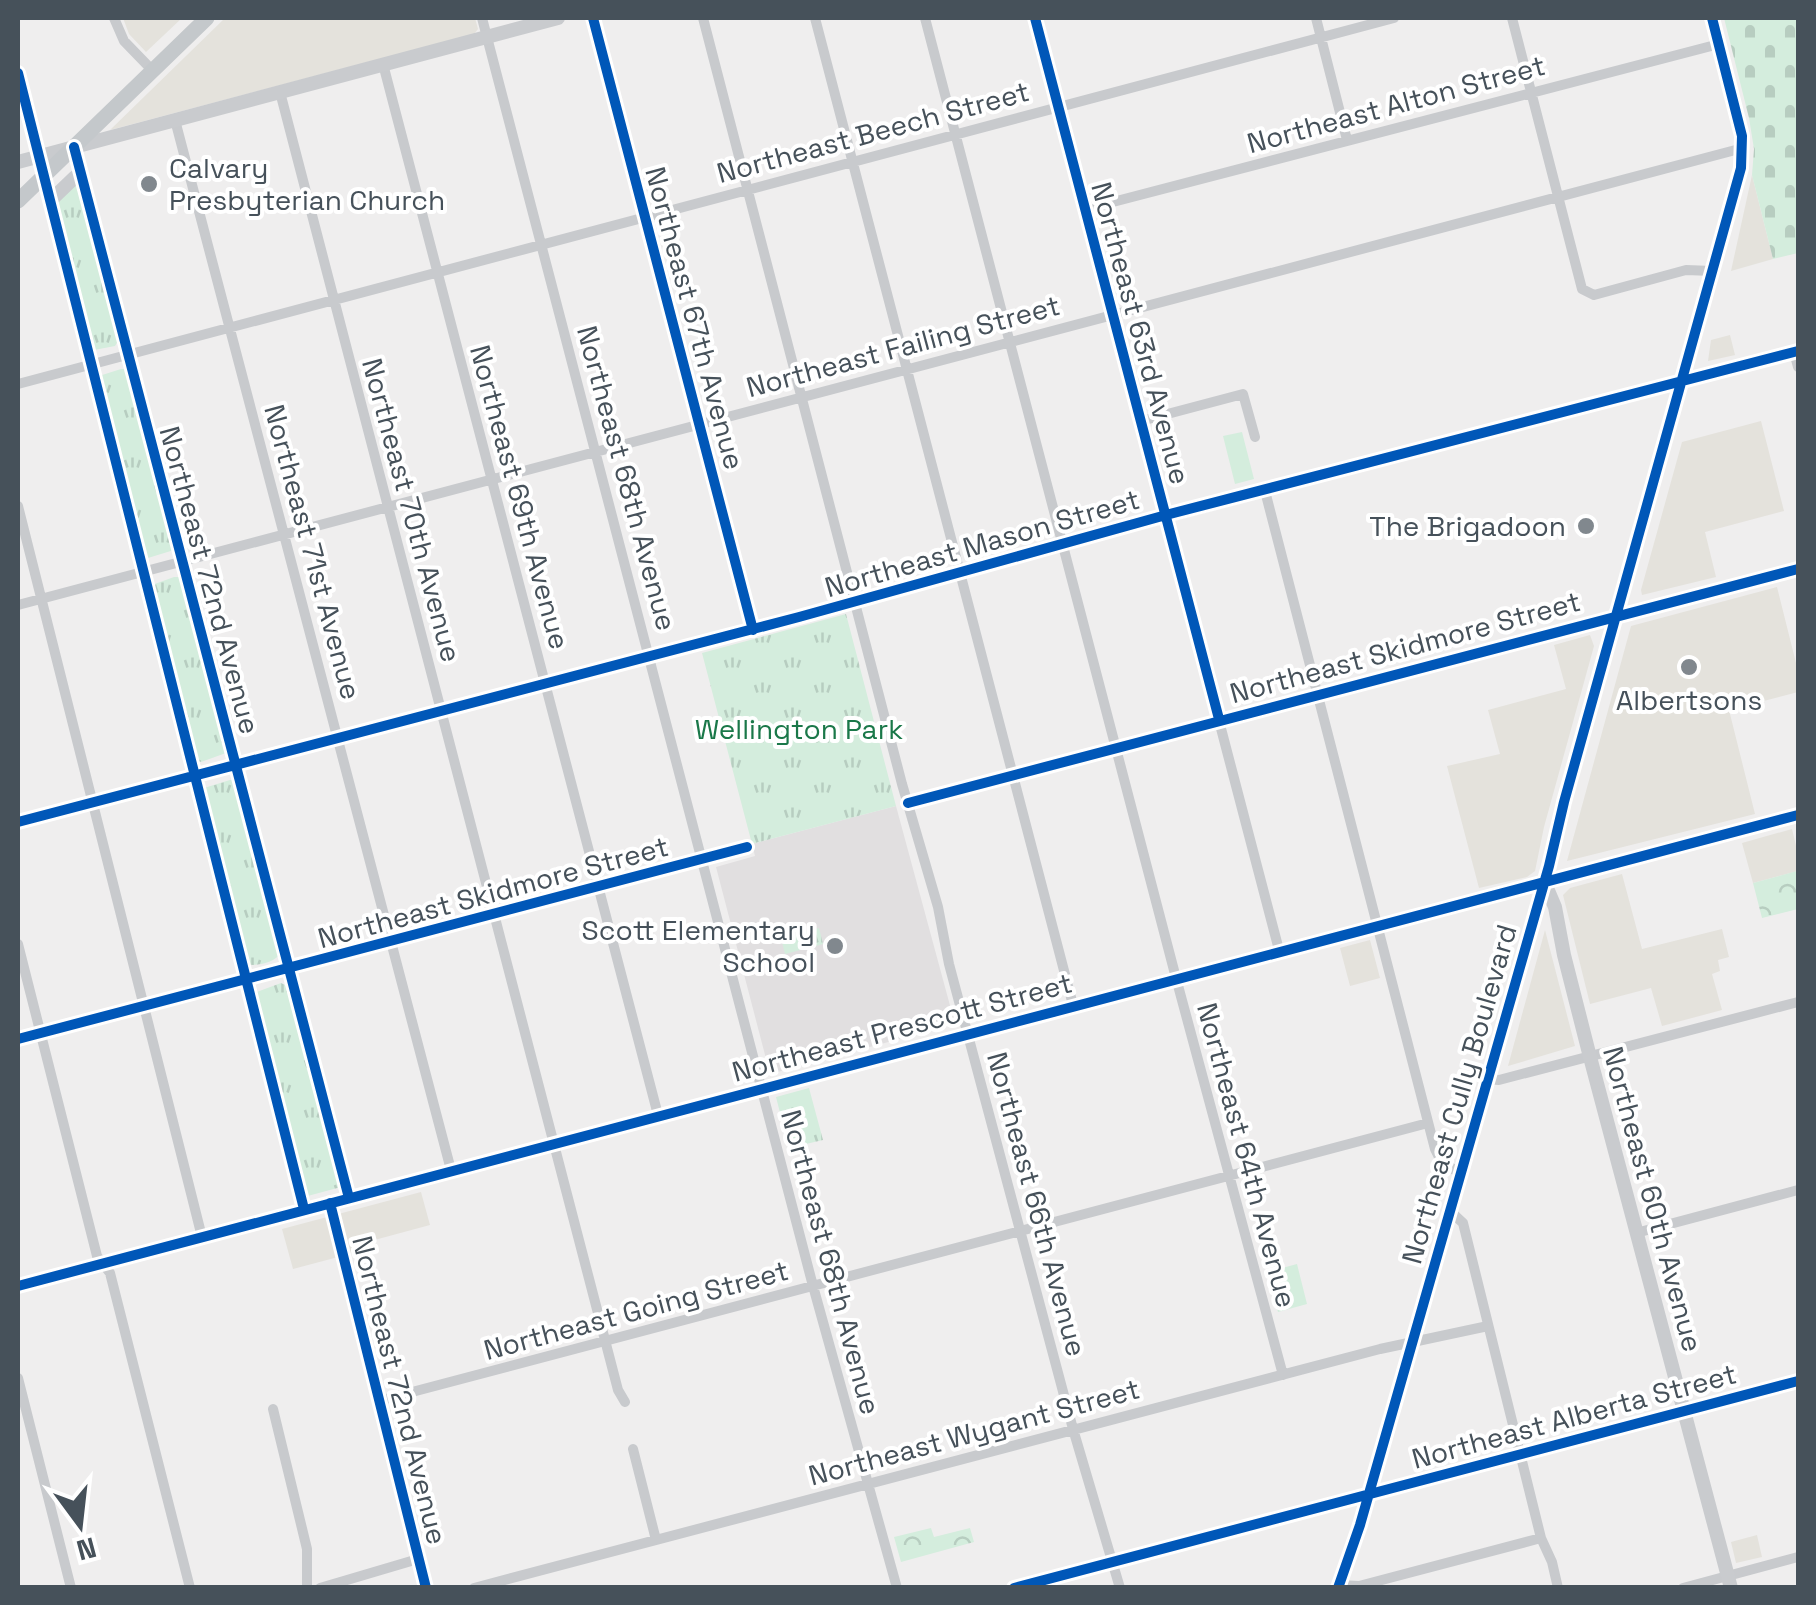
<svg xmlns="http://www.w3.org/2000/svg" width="1816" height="1605" font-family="'Space Grotesk',sans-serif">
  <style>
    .commercial { fill: #e4e2dc }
    .education { fill: #e1dfe0 }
    .green { fill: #d4eddd }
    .forest { fill: url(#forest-crowns) }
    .cemetery { fill: url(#cemetery-stones) }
    .park { fill: url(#park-tufts) }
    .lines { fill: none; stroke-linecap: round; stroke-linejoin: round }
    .street { stroke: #c8cacd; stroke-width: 10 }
    .secondary { stroke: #c9cbce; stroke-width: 14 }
    .primary { stroke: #c4c8cb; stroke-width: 15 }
    .cycleway-casing { stroke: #fff; stroke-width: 16 }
    .cycleway { stroke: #0057b8; stroke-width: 10 }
    .poi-dot { fill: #81888e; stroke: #fff; stroke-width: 4 }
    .labels { text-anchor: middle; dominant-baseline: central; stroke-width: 8; stroke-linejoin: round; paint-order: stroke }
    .street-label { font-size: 28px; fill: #46515a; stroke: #fff }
    .poi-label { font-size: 28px; fill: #46515a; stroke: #fff; text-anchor: end }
    .park-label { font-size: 28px; fill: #1a7849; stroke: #fff }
  </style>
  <defs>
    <pattern id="forest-crowns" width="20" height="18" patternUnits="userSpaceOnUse" patternTransform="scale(2.5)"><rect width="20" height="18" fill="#d4eddd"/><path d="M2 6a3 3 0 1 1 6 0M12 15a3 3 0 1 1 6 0" fill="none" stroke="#b7cdc0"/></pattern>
    <pattern id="cemetery-stones" width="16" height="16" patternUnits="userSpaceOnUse" patternTransform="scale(2.5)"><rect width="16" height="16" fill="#d4eddd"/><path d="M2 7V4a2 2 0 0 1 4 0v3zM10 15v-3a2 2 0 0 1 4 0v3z" fill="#b7cdc0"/></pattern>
    <pattern id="park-tufts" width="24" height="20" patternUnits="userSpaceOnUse" patternTransform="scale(2.5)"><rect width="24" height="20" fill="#d4eddd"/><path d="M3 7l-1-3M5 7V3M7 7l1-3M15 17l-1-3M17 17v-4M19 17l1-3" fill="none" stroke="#b7cdc0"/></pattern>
  </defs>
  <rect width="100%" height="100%" fill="#efeeee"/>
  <path class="commercial" d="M123,18H182L146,52L129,34Z
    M225,18H475L478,29L474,34L110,130Z
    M1752,175L1773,259L1731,271Z
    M1730,335L1735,355L1708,361L1711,340Z
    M1761,421L1784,511L1705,532L1716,577L1642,595L1641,590L1682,442Z
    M1777,587L1798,671V692L1729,710L1755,814L1567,861L1631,626Z
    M1590,635L1594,646L1544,827L1535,871L1527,877L1479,888L1447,766L1500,754L1488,710L1566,689L1554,645Z
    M1792,829L1798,854V871L1753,883L1742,843Z
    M1622,874L1642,949L1722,929L1729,957L1718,960L1720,971L1712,974L1722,1010L1662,1026L1651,988L1590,1004L1563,895L1570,888Z
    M1545,930L1575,1046L1508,1066Z
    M1370,940L1380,978L1350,986L1340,948Z
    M421,1192L430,1225L356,1245L357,1252L293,1269L282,1229Z
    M1757,1535L1762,1557L1736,1563L1731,1542Z"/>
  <path class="education" d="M896,806L955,1024L770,1074L716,867L755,856L752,844Z"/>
  <path class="green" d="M1242,432L1254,479L1235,484L1223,436Z
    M1297,1264L1307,1304L1278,1312L1267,1272Z"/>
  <path class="forest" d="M1797,871L1798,909L1762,918L1753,883Z
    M931,1528L934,1537L970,1528L974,1542L901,1562L894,1537Z"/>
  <path class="cemetery" d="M1724,18H1798V253L1773,259L1752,175L1754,149L1749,118Z"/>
  <path class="park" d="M76,184L118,341L115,346L94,350L56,201Z
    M121,369H125L174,550L148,558H145L99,376Z
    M174,577H179L226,753L201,762L197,761L152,585Z
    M846,614L896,806L752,844L702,653Z
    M230,780H233L280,954C275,962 256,967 247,964L204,788Z
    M819,928L823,944L785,954L781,938Z
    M281,983L289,987L341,1187L304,1197L254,993Z
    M809,1088L823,1140L789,1148L776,1097Z"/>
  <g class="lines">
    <path class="street" d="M114,18L124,41L153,71
      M482,18L813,1286L897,1588
      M593,18L753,630
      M703,18L902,784L938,907L949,964L1073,1429L1120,1588
      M815,18L1073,1005
      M925,18L1176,978L1283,1375
      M1035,18L1279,950
      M1316,18L1347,140
      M1512,18L1582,289L1594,295L1686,270L1712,271
      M383,64L658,1115
      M18,73L39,157
      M280,92L618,1390L625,1402
      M175,120L451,1170
      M1086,209L1719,44
      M1794,352L1798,367
      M18,384L1394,18
      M1141,421L1243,394L1255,437
      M1265,491L1435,1149L1441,1161L1459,1173
      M18,506L202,1237
      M18,605L1743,148
      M236,766L845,605L866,597L1798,351
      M908,803L1798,569
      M18,822L195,776
      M18,944L97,1256L110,1273L190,1588
      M18,1039L747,847
      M1485,1079L1499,1080L1798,1002
      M1449,1210L1463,1223L1541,1538L1552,1562L1558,1588
      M1636,1233L1798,1190
      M18,1378L71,1588
      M378,1401L1428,1123
      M273,1409L307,1549V1588
      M633,1449L656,1540
      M1339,1585L1359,1586L1541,1538
      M320,1588L418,1559
      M474,1588L1380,1349L1488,1326
      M1014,1588L1798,1381
      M1683,1588L1798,1557"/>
    <path class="secondary" d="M74,147L349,1198
      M39,157L304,1209
      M18,162L558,18
      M50,201L75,177H81
      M1544,881L1555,907L1564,955L1590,1057L1731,1588
      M330,1203L426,1588
      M18,1286L1798,815
      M1338,1588L1360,1525L1549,866L1564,802L1741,168L1742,136L1712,18"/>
    <path class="primary" d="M18,201L207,18"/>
    <defs>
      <path id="cycleway" d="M593,18L753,630
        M1035,18L1219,719
        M18,73L304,1209
        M74,147L349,1198
        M908,803L1798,569
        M18,822L799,617L1166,515L1798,351
        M18,1039L747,847
        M330,1203L426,1588
        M18,1286L1798,815
        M1014,1588L1798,1381
        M1338,1588L1360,1525L1549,866L1564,802L1741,168L1742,136L1712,18"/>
    </defs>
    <use href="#cycleway" class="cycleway-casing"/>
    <use href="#cycleway" class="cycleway"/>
  </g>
  <g class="poi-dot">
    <circle cx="149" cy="184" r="10"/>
    <circle cx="1586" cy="526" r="10"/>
    <circle cx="1689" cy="667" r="10"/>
    <circle cx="835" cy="946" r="10"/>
  </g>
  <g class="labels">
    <g class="street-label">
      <text transform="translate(1396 104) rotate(-15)">Northeast Alton Street</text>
      <text transform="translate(873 132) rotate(-15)">Northeast Beech Street</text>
      <text transform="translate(695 318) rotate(75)">Northeast 67th Avenue</text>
      <text transform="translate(1141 333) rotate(75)">Northeast 63rd Avenue</text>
      <text transform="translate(903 346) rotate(-15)">Northeast Failing Street</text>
      <text transform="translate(627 478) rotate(75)">Northeast 68th Avenue</text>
      <text transform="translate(520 497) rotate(75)">Northeast 69th Avenue</text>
      <text transform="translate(412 510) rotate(75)">Northeast 70th Avenue</text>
      <text transform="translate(982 543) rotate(-16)">Northeast Mason Street</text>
      <text transform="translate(313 552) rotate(75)">Northeast 71st Avenue</text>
      <text transform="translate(210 580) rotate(75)">Northeast 72nd Avenue</text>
      <text transform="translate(1405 647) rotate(-15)">Northeast Skidmore Street</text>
      <text transform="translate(493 892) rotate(-15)">Northeast Skidmore Street</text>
      <text transform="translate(902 1027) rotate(-15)">Northeast Prescott Street</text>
      <text transform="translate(1459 1094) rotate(-74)">Northeast Cully Boulevard</text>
      <text transform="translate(1247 1155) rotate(75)">Northeast 64th Avenue</text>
      <text transform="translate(1653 1199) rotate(75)">Northeast 60th Avenue</text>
      <text transform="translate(1037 1204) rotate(75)">Northeast 66th Avenue</text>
      <text transform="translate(831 1262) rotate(75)">Northeast 68th Avenue</text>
      <text transform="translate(636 1310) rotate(-15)">Northeast Going Street</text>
      <text transform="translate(400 1390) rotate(76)">Northeast 72nd Avenue</text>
      <text transform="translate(1574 1416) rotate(-15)">Northeast Alberta Street</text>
      <text transform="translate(974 1432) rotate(-15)">Northeast Wygant Street</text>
    </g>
    <g class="poi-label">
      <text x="169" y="168" text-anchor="start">Calvary<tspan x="169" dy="32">Presbyterian Church</tspan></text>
      <text x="1566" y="526">The Brigadoon</text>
      <text x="1689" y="700" text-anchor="middle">Albertsons</text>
      <text x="815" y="930">Scott Elementary<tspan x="815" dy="32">School</tspan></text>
    </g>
    <g class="park-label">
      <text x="799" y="729">Wellington Park</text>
    </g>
  </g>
  <rect width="1816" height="1605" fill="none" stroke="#46515a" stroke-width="40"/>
  <g transform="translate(80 1525) rotate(165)" stroke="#ffffff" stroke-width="8" paint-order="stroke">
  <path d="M0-8L18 38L0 25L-18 38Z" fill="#46515a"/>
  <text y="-15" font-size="28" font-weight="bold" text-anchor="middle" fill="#46515a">N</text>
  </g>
</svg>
